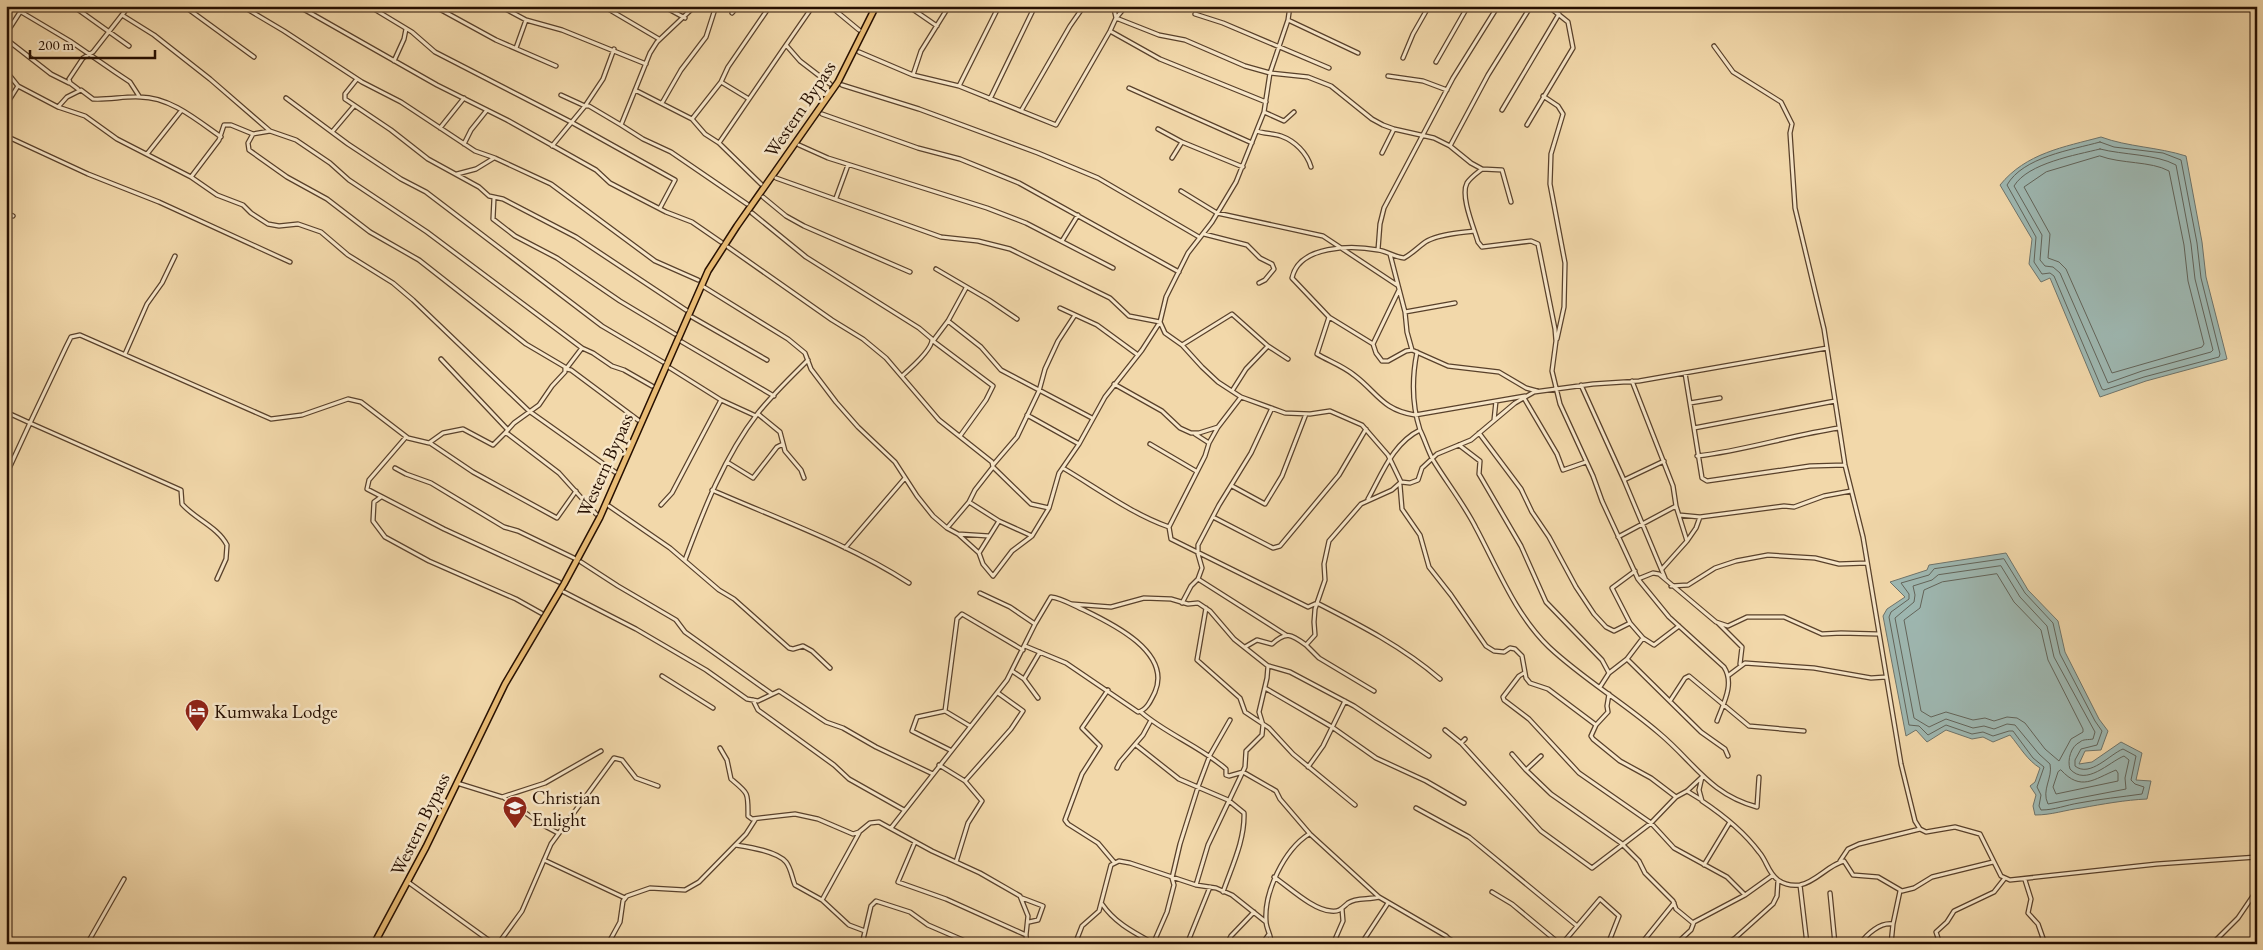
<svg xmlns="http://www.w3.org/2000/svg" width="2263" height="950" font-family="'EB Garamond',serif">
  <style>
    .water { fill: #9eb8b2; stroke: #6e746b }
    .lines { fill: none; stroke-linecap: round; stroke-linejoin: round }
    .shore { stroke: #62645a; stroke-width: 1 }
    .minor-casing { stroke: #59412b; stroke-width: 5.5 }
    .primary-casing { stroke: #260f01; stroke-width: 8 }
    .minor { stroke: #f7e6c8; stroke-width: 3 }
    .primary { stroke: #e9bc75; stroke-width: 5 }
    .labels { text-anchor: middle; dominant-baseline: central; stroke-width: 5; stroke-linejoin: round; paint-order: stroke }
    .street-label { font-size: 19px; fill: #260f01; stroke: #f7e6c8 }
    .poi-label { font-size: 19px; fill: #260f01; stroke: #f7e6c8; text-anchor: start }
  </style>
  <rect width="100%" height="100%" fill="#f2d8aa"/>
  <filter id="stains"><feTurbulence type="fractalNoise" baseFrequency=".004" numOctaves="4"/><feColorMatrix values="0 0 0 0 .2 0 0 0 0 .09 0 0 0 0 .02 0 0 0 .5 -.17"/></filter>
  <radialGradient id="worn" r=".72"><stop offset=".6" stop-color="#630" stop-opacity="0"/><stop offset="1" stop-color="#630" stop-opacity=".3"/></radialGradient>
  <path class="water" d="M2101,137C2128,147 2158,147 2186,156L2202,242L2206,277L2227,359L2146,381L2100,397L2050,278L2041,282L2029,264L2032,239L2000,185C2026,153 2064,147 2101,137Z
    M2006,553L2028,590L2058,621L2065,652L2099,719L2108,731L2101,750L2085,751L2079,764L2092,762L2121,742L2142,753L2136,780L2151,781L2147,799C2125,800 2103,804 2081,808C2065,810 2052,815 2035,815L2033,806L2036,795L2030,786L2035,782L2040,768C2027,760 2020,747 2010,735L1993,742L1983,737L1972,739L1946,730L1927,742L1916,730L1906,736L1883,616L1887,609L1905,597L1890,582L1927,570L1929,565Z"/>
  <g class="lines">
    <path class="shore" d="M2100,142L2114,147L2163,153L2181,160L2197,243L2201,278L2220,354L2219,357L2144,377L2104,390L2102,389L2054,276L2050,273L2042,274L2034,262L2036,237L2007,185C2023,157 2071,150 2100,142Z
      M2100,149C2123,155 2156,154 2176,165L2191,244L2195,279L2213,350L2211,352L2142,371L2108,383L2060,273L2053,267L2045,266L2040,260L2042,235L2014,186C2028,163 2076,155 2100,149Z
      M2100,156C2121,164 2151,161 2169,171L2184,245L2188,281L2204,344L2202,347L2112,373L2066,269L2059,262L2048,258L2050,234L2024,187L2046,172Z
      M2004,559L2025,593L2053,623L2060,654L2095,721L2102,731L2097,745L2081,749L2075,760V766C2090,778 2110,754 2123,749L2136,756L2131,780L2135,784L2144,787L2142,794C2121,797 2100,799 2079,803C2066,805 2055,810 2041,810L2039,806L2041,795L2037,787L2044,767L2033,758L2013,731H2009L1993,736L1983,732L1972,734L1946,725L1928,735L1919,726L1909,725L1889,617L1891,612L1909,599V594L1901,583L1929,575L1934,569Z
      M2001,566L2020,597L2047,626L2054,657L2095,732L2093,739C2088,740 2083,739 2080,742C2071,746 2067,760 2070,769C2086,787 2109,762 2124,756L2129,760L2125,778L2126,789L2048,804C2041,790 2053,778 2050,764L2039,754L2015,725L2007,724L1994,729L1984,726L1973,728L1946,719L1929,727L1914,718L1895,618L1914,602L1915,595L1913,586L1932,580L1938,575Z
      M1997,574L2014,602L2041,630L2048,660L2083,729V732L2071,739L2059,761L2045,749L2025,723L2017,718L2007,717L1994,721L1985,718L1973,720L1946,712L1931,717L1921,711L1904,620L1920,608L1924,590L1942,582Z
      M2061,770C2081,792 2094,779 2116,770L2118,773V781L2056,794L2053,787L2058,772Z"/>
    <defs>
      <path id="minor" d="M11,6L70,41L115,72L130,82L139,96
        M73,6L129,46
        M184,6L254,57
        M242,6L284,31L362,82L401,102L475,151L495,158L551,184L655,261L698,280
        M298,6L437,85L507,120L596,170L610,183L666,212L692,222L721,242
        M369,6L412,32L435,52L571,122L675,180L660,208
        M434,6L496,40L556,66
        M500,6L526,20L562,30L646,64
        M603,6L659,39
        M663,6L685,18
        M695,6L657,42L650,53L621,125L643,139L671,152L747,204
        M813,6L786,45L800,61L830,84
        M830,6L859,30
        M908,6L937,26
        M1126,6L1116,18L1159,35L1185,40L1245,66L1270,73L1308,77L1331,86L1372,119L1383,125L1394,129L1434,138L1450,146L1471,163L1482,169L1502,170L1511,202
        M732,13L738,6
        M1195,14L1223,23L1329,68
        M122,15L154,35L210,79L270,131L296,140L330,163L349,180L427,232L582,348L593,353L612,366L624,370L652,386
        M1288,20L1358,53
        M1110,31L1160,59L1266,102
        M6,34L24,6
        M6,39L51,74L69,83
        M1714,46L1733,72L1781,102L1792,124L1790,133L1795,208L1824,329L1845,465L1863,537L1901,764L1915,821L1920,829L1926,832L1955,827L1980,834L2001,876L2010,880L2157,864L2257,857
        M516,48L526,20
        M859,52L913,75L959,86L999,6
        M1403,58L1413,34L1429,6
        M394,61L404,39L406,29
        M1436,62L1468,6
        M6,71L18,86
        M913,75L921,51L949,6
        M1388,76L1423,81L1447,90
        M357,79L345,94V99L391,130L428,159L479,187L489,196L503,199L576,237L686,310
        M721,82L749,99
        M842,85L919,109L1038,153L1098,178L1199,237
        M959,86L1056,125L1110,31L1116,18L1114,9L1110,6
        M1129,88L1252,143
        M78,89L70,83L69,79L83,58L93,52L129,6
        M635,90L692,119L705,134L719,143L761,184
        M561,95L585,106L603,79L614,49
        M1543,96L1558,106L1563,114L1551,154L1550,184L1565,263L1564,307L1557,339
        M286,98L348,144L401,179L426,192L602,326L663,362
        M990,99L1035,6
        M662,103L681,70L706,37L716,6
        M6,105L18,86L58,107L85,116L117,139L191,177L219,140L224,125H231L253,134L270,131
        M58,107L67,97L81,90L93,99C109,100 125,96 140,97C170,97 197,120 221,137
        M1502,110L1559,14
        M1021,111L1070,26L1084,6
        M1264,112L1284,121L1294,112
        M822,114L918,148L960,159L1019,183L1179,272
        M692,119L721,82L728,67L770,6
        M1527,125L1573,48L1568,22L1548,6
        M440,128L464,98
        M1158,129L1182,142L1243,167
        M1257,131C1264,134 1273,133 1281,136C1295,141 1307,153 1311,167
        M332,132L354,106
        M253,134L248,143L249,150L287,177L327,199L370,232L419,260L526,344L565,367V372L552,386L539,405L514,423L505,433
        M6,136L88,174L159,202L290,262
        M719,143L786,45
        M464,144L471,130L487,110
        M799,145L828,158L987,208L1026,223L1113,268
        M552,146L585,106H589L621,125
        M1450,146L1488,75L1531,6
        M1382,153L1394,129
        M147,154L181,111
        M1172,158L1182,142
        M1482,169C1477,173 1470,178 1467,183C1460,196 1474,228 1478,242L1482,247L1531,241L1538,244L1555,329L1556,341L1552,371L1560,404L1593,476L1602,501L1638,579L1669,617L1724,667C1735,684 1723,704 1717,721
        M457,174L476,169L494,158
        M191,177L217,195L243,205L251,213L268,224L279,226L298,224L321,232L348,255L393,283L413,300L529,411L615,472
        M776,178L941,237L978,241L1010,249L1110,298L1129,316L1160,322L1165,333L1182,345L1202,367L1218,382L1241,397L1285,413L1310,414L1330,411L1362,425L1388,455L1401,482
        M1181,191L1217,213L1323,236L1397,285
        M763,197L786,216L804,226L910,272
        M494,198L493,219L515,236L557,258L620,301L675,334
        M836,198L848,165
        M6,213L13,216
        M752,213L806,257L919,328L932,339C933,349 910,369 902,376
        M1474,231C1459,233 1440,234 1427,241C1419,246 1413,253 1404,258C1394,257 1387,251 1378,250C1352,245 1299,245 1292,278L1329,317L1373,344L1376,353L1382,361H1388L1406,351L1412,350L1448,366L1499,372L1526,388L1537,391
        M1204,234L1247,245L1260,258L1272,264L1274,269L1265,280L1259,283
        M1062,241L1078,215
        M728,247L832,320L863,339L886,358L939,420L992,462L993,467L975,490L969,502L999,521
        M1378,250L1380,224L1384,208L1453,78L1498,6
        M1390,254L1405,312L1407,332L1412,350
        M936,269L989,300L1017,319
        M704,287L788,339L805,353L811,369L836,402L858,427L895,462L917,496L933,516L947,528L958,534L989,536
        M1060,308L1097,325L1138,355
        M1405,312L1455,303
        M692,317L767,360
        M1329,317L1317,354C1329,361 1343,366 1354,375C1377,392 1382,410 1415,415L1525,396
        M948,321L981,347L1001,370L1092,418
        M682,342L774,396
        M1373,344L1399,290
        M1182,345L1232,314L1268,346L1288,359
        M582,348L566,369L571,370L638,420
        M125,354L147,304L162,283L175,256
        M441,359L508,430
        M670,368L721,400L756,416
        M1685,373L1694,428L1835,401
        M1632,381L1673,486L1676,506L1687,541L1696,528L1700,517L1784,506L1794,507L1824,496L1851,491
        M1114,384L1162,411L1180,428L1191,433H1199L1218,427L1241,397
        M1581,385L1624,480L1665,578
        M1232,391L1246,369L1268,346
        M1524,398L1557,454L1563,470L1586,462
        M1690,403L1720,398
        M6,412L30,423L66,347L71,337L80,335L271,419L302,415L348,399L361,402L408,438L429,443L443,433L463,429L493,445L505,433L508,434L559,473L596,514
        M758,414L780,432L785,451L801,470L804,478
        M1027,415L1079,444
        M1494,420L1496,401
        M1218,427L1209,443L1205,456L1169,527L1171,539L1308,607L1317,603C1360,625 1403,647 1440,679
        M1694,428L1702,478L1707,481L1810,466L1845,465
        M1420,430C1425,440 1428,451 1433,460C1447,483 1464,504 1476,528C1498,569 1515,614 1549,647C1583,679 1623,702 1659,733C1694,762 1709,794 1757,807L1759,777
        M1479,433L1521,489L1532,512L1549,537L1576,587L1594,614L1606,627L1614,631L1630,623
        M1195,434L1209,443
        M960,436L986,400L993,386L933,341L948,321L966,288
        M406,437L369,480L367,489L444,529L559,582
        M430,443L473,472L557,518L576,491
        M1150,444L1196,471
        M1459,445L1480,461L1479,474L1521,546L1546,602L1602,660L1609,673
        M1697,456C1744,451 1791,435 1839,428
        M727,462L753,478L777,447L783,444
        M993,465L1017,437L1039,391L1045,369L1058,341L1075,315
        M993,467L1031,504L1049,508
        M395,468L406,474L431,483L504,527L518,531L574,558
        M1063,468C1097,488 1132,514 1169,527
        M6,475L30,423L181,490L182,504C195,519 218,527 227,545L226,559L217,579
        M1624,480L1664,461
        M1400,485L1402,509L1420,535L1429,567L1451,595L1486,646L1494,651L1504,652L1510,648L1515,649L1522,656L1526,678L1530,683L1548,689L1596,725L1608,712L1607,706L1609,694
        M1232,486L1265,504L1282,476L1306,414
        M712,490C778,519 849,544 909,583
        M381,497L374,502L373,521L385,537L429,561L516,599L541,613
        M1368,499C1382,474 1393,443 1420,430C1412,405 1412,377 1417,352
        M661,505L672,493L721,400
        M609,506L670,548L719,590L734,599L789,648L793,649L803,646L812,651L830,668
        M1679,515L1700,517
        M1213,517L1273,548L1280,546L1339,475L1366,429
        M947,528L969,502
        M958,534L979,553
        M1032,536L1012,551L993,576L983,564L979,553L999,521L1032,536L1049,508L1059,473L1079,444L1105,397L1142,350L1160,322L1166,297L1188,253L1212,222L1236,182L1264,112L1270,73L1288,20L1290,6
        M1618,537L1676,506
        M845,548L905,478
        M685,560C704,509 724,457 758,413C773,394 791,377 808,360
        M581,562L618,586L676,620L685,632L772,694
        M1662,569L1687,541
        M1635,571L1612,588L1630,623L1643,638L1654,645L1679,626
        M1198,579L1286,635
        M1638,579L1653,573L1659,574L1716,622L1728,626L1747,617H1784L1822,634L1841,633L1878,634
        M1671,586L1688,585L1715,568L1736,561L1768,555L1815,558L1839,564L1867,563
        M564,592L636,629L706,670L747,699L758,701L779,691L826,722L843,728L876,747L933,774
        M980,593L1010,607L1035,624
        M1182,603L1191,586L1198,579L1202,568L1198,554V545L1219,505L1251,453L1272,408
        M1072,604L1111,607L1144,598L1171,599L1188,604L1198,603L1210,611L1234,639L1268,666L1267,678L1259,712L1263,725L1262,735L1246,751L1245,767L1208,845L1196,885
        M1206,608L1197,660L1240,698L1245,712L1269,728L1293,754L1355,805
        M1718,623L1742,647L1740,664
        M1245,647L1257,640L1272,644C1286,631 1291,634 1306,645
        M1627,659L1701,732L1725,749L1728,756
        M1269,666L1290,672L1354,706L1429,756
        M1012,671L1024,679L1038,698
        M1524,673L1519,676L1503,697L1504,700L1529,719L1579,773L1651,823L1674,848L1727,877L1745,895
        M1729,675L1745,663L1814,668L1871,678L1886,677
        M662,676L713,708
        M1024,679L1040,652
        M1600,687L1609,673L1627,659L1643,638
        M1265,688L1332,727L1376,758L1426,781L1464,803
        M1108,690L1082,728L1100,746L1082,774L1065,820L1068,824L1098,843L1114,862
        M1374,691L1319,658L1306,645L1315,635L1314,622L1315,609L1325,580L1324,564L1329,541L1361,504L1392,490L1401,482L1410,483L1418,480L1422,468L1437,454L1471,440L1515,403L1534,392L1593,384L1639,381L1827,348
        M753,700L758,710L834,765L849,779L904,810
        M1670,701L1685,678L1689,676L1749,726L1804,731
        M945,711L957,619L962,614L1023,650
        M1141,712C1166,734 1200,746 1226,769V775L1229,776L1243,772L1276,791L1280,799L1310,834L1379,897L1446,936L1448,938L1445,944
        M1596,725L1591,736L1593,739L1620,761L1651,778L1676,797
        M1445,730L1461,743L1541,831L1592,868L1651,823L1676,797L1687,791L1702,777
        M1461,743L1465,739
        M1136,745L1179,779L1228,800L1244,813C1245,840 1232,866 1223,892
        M720,748L727,760L731,779C749,794 748,792 748,816L752,819L795,814L818,819L853,834L859,832L870,823L879,822L932,851L980,873L1020,896L1028,916L1026,935L1027,944
        M950,750L912,731L917,717L945,711L970,726
        M1512,754L1526,770
        M1541,756L1526,770L1551,794L1621,843L1639,861L1645,873L1673,901L1676,909L1693,923
        M939,765L965,781L982,801L968,823L956,862
        M1308,767L1323,746L1345,701
        M1117,768L1120,762L1143,735L1150,722
        M1702,777L1699,790L1702,801C1723,815 1744,832 1759,852C1767,861 1768,873 1778,880C1785,885 1792,886 1800,885C1816,882 1828,865 1844,861L1853,875L1878,877L1902,891L1914,888L1932,877L1993,862
        M965,781L1011,729L1023,711L998,693
        M457,783L502,797L545,783L601,751
        M1687,791L1700,799
        M503,797L541,824L558,833
        M1416,808L1469,837L1576,925
        M891,828L1007,680L1035,624L1051,597C1062,598 1074,606 1084,610C1111,623 1172,652 1155,692C1151,700 1147,710 1138,712L1066,663L1025,646
        M915,842L898,882L946,899L1026,935
        M736,845C749,847 777,851 786,862C791,868 792,878 795,885L822,900L849,925L865,931
        M544,860L625,898
        M1840,861L1848,849L1859,844L1920,829
        M1704,865L1730,822
        M1274,877C1289,887 1313,910 1331,911C1340,912 1342,908 1348,903C1356,897 1369,900 1379,897
        M2025,880L2031,899L2028,913L2038,924L2045,944
        M408,882L494,944
        M1800,885L1807,944
        M1492,892L1512,904L1560,944
        M1830,893L1835,944
        M1022,898L1043,906L1038,920L1029,922
        M822,900L859,833
        M1102,904C1115,923 1133,932 1153,943
        M1365,938L1388,903
        M1448,938L1458,944
        M87,944L124,879
        M498,944L522,911L551,844L614,758L622,760L636,778L658,786
        M608,944L620,922L623,901L627,896L650,888L685,890L699,882L746,834L755,820
        M862,944L871,906L876,901L910,912L928,925L972,944
        M1075,944L1082,926L1099,911L1111,865L1119,861L1130,863L1196,885L1216,888L1232,895L1266,922
        M1153,944L1167,912L1174,885L1172,878L1180,844L1198,787L1210,755L1230,720
        M1187,944L1210,887
        M1227,944L1231,936L1254,912
        M1262,944L1269,934
        M1271,944C1272,936 1266,929 1266,921C1264,892 1284,850 1309,834
        M1333,944L1343,921L1342,909
        M1562,944L1600,899L1619,916L1608,944
        M1641,944L1674,903
        M1676,944L1691,930L1694,922L1745,895L1773,875
        M1725,944L1734,939L1773,904L1777,896L1778,880
        M1860,944C1867,934 1880,922 1893,924L1900,891
        M1891,944L1893,924
        M1940,944L1936,932L1947,922L1954,911L1994,892L2005,878
        M2212,944L2238,918L2257,890"/>
      <path id="primary" d="M374,944L426,847L505,684L564,584L600,517L708,271L737,226L838,82L876,6"/>
    </defs>
    <use href="#minor" class="minor-casing"/>
    <use href="#primary" class="primary-casing"/>
    <use href="#minor" class="minor"/>
    <use href="#primary" class="primary"/>
  </g>
  <defs>
    <symbol id="hotel-pin" viewBox="-11 -11 22 30"><path d="M0 17L-7.5 6A9.5 9.5 0 1 1 7.5 6Z" fill="#8f2418" stroke="#f7e6c8"/><path d="M-6-4.5h1.5V1H6V5H4.5V3h-9V5H-6ZM-4 0a1.8 1.8 0 1 1 3.6 0ZM.5 0V-2.5h3Q6-2.5 6 0Z" fill="#fff"/></symbol>
    <symbol id="school-pin" viewBox="-11 -11 22 30"><path d="M0 17L-7.5 6A9.5 9.5 0 1 1 7.5 6Z" fill="#8f2418" stroke="#f7e6c8"/><path d="M0-5L7-2L0 1L-7-2ZM-4 1L0 2.5L4 1V4Q0 6-4 4Z" fill="#fff"/></symbol>
  </defs>
  <g fill-rule="evenodd">
    <use href="#hotel-pin" x="183" y="697" width="28" height="38"/>
    <use href="#school-pin" x="501" y="794" width="28" height="38"/>
  </g>
  <g class="labels">
    <g class="street-label">
      <text transform="translate(800 109) rotate(-56)">Western Bypass</text>
      <text transform="translate(605 465) rotate(-66)">Western Bypass</text>
      <text transform="translate(420 824) rotate(-64)">Western Bypass</text>
    </g>
    <g class="poi-label">
      <text x="214" y="711">Kumwaka Lodge</text>
      <text x="532" y="797">Christian<tspan x="532" dy="22">Enlight</tspan></text>
    </g>
  </g>
  <rect width="2263" height="950" fill="none" stroke="#f2d8aa" stroke-width="25"/>
  <rect x="8" y="8" width="2248" height="935" fill="none" stroke="#260f01" stroke-width="2.5"/>
  <rect x="12" y="12" width="2238" height="925" fill="none" stroke="#260f01"/>
  <path d="M30 50v8h125v-8" fill="none" stroke="#260f01" stroke-width="2.5"/>
  <text x="38" y="50" font-size="15" fill="#260f01" stroke="#f7e6c8" stroke-width="4" paint-order="stroke">200 m</text>
  <rect width="100%" height="100%" filter="url(#stains)"/>
  <rect width="100%" height="100%" fill="url(#worn)"/>
</svg>
